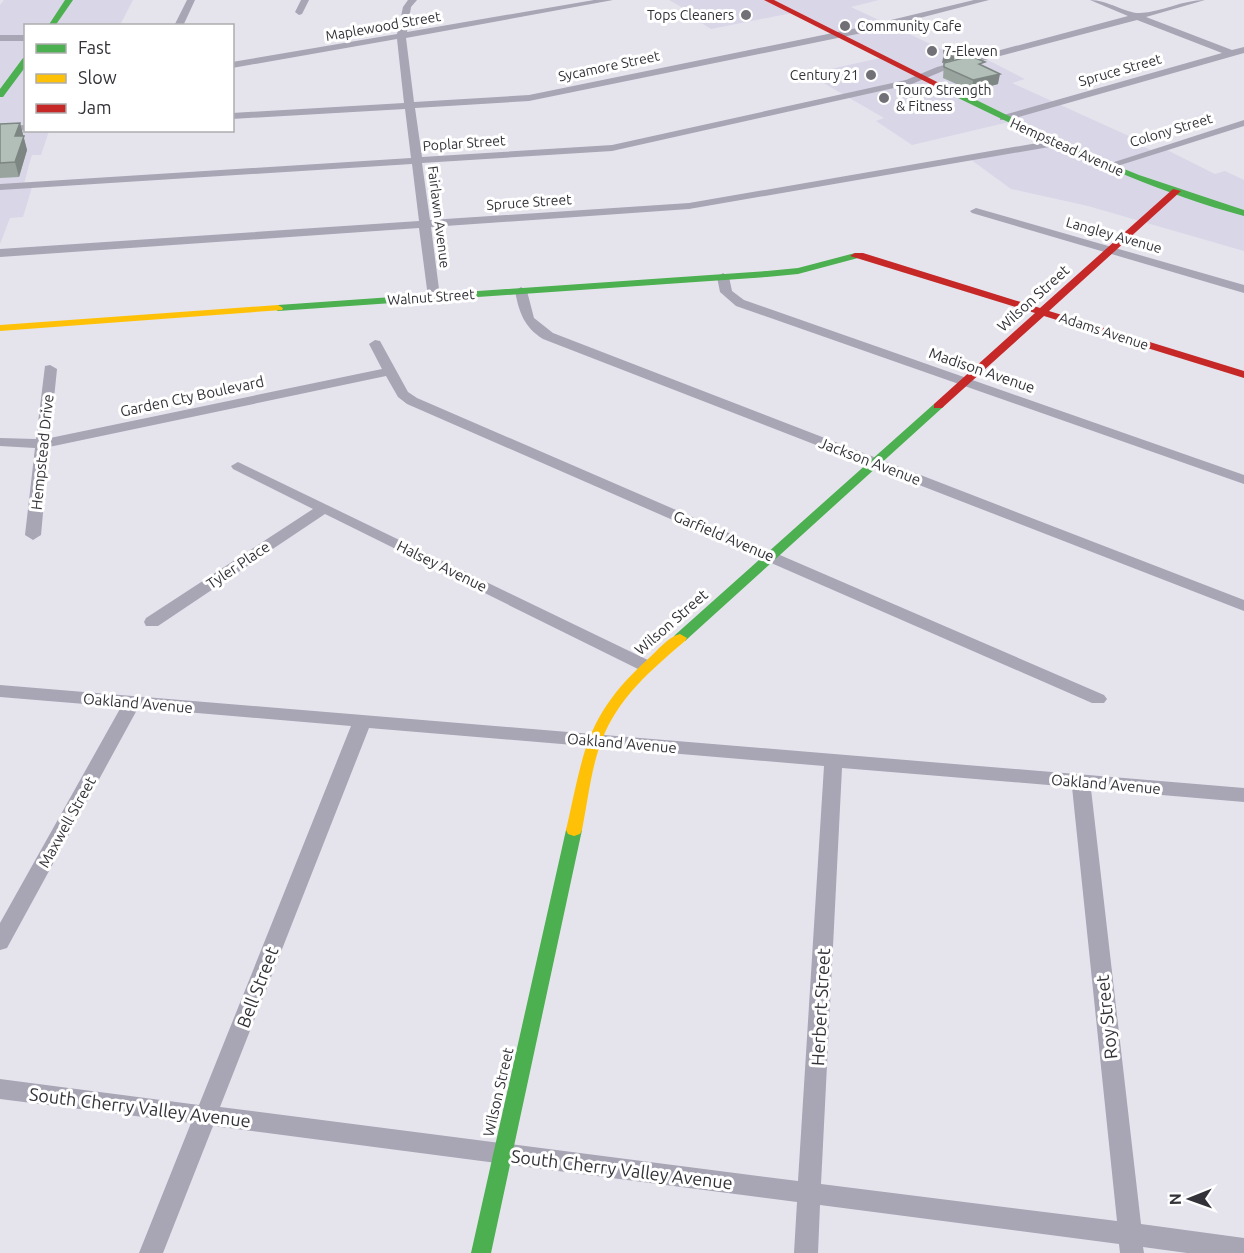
<svg xmlns="http://www.w3.org/2000/svg" width="1244" height="1253" font-family="Ubuntu,sans-serif">
  <style>
    .built { fill: #d8d6e7 }
    .lines { fill: none; stroke-linecap: round; stroke-linejoin: round }
    .street { fill: #a8a5b5; fill-rule: evenodd }
    .fast { fill: #4caf50; fill-rule: evenodd }
    .slow { fill: #ffc107; fill-rule: evenodd }
    .jam { fill: #c62828; fill-rule: evenodd }
    .wall { fill: #99a49f }
    .shaded-wall { fill: #7d8682 }
    .building { fill: #b2bfb9; stroke: #7d8682; stroke-width: 1.5 }
    .poi-dot { fill: #717077; stroke: #fff; stroke-width: 2 }
    .labels { text-anchor: middle; dominant-baseline: central; stroke-width: 6; stroke-linejoin: round; paint-order: stroke }
    .far-poi-label { font-size: 14px; fill: #333238; stroke: #fff; text-anchor: start }
    .far-street-label { font-size: 14px; fill: #333238; stroke: #fff }
    .street-label { font-size: 15px; fill: #333238; stroke: #fff }
    .near-street-label { font-size: 18px; fill: #333238; stroke: #fff }
  </style>
  <rect width="100%" height="100%" fill="#e5e4ed"/>
  <path class="built" d="M4,0H133L120,25L26,26V130L49,131L41,155H32L30,161L24,184H33L23,217L10,218L0,244V5Z
    M669,0H879L851,7L965,60L980,56L1025,79L1012,83L1131,137L1126,139L1151,150L1161,147L1215,174L1225,171L1244,180V251L1088,206L1011,189L970,159L1054,144L1009,122L912,145L876,121L884,118L808,74L880,58L792,13L711,29L695,19L700,18Z"/>
  <g class="lines">
    <path class="street" d="M187,0H195L183,26H174Z
      M301,0H309L302,14L299,15L295,12Z
      M408,0H417L411,7L407,32L594,0H613L406,38L414,102L529,95L862,27L974,0H989L862,33L529,101L415,108L422,157L612,145L906,80L937,67L1128,16L1090,0C1108,0 1127,14 1140,13C1162,12 1182,0 1205,0L1146,17L1232,50L1244,47V53L1008,120H1000V116L1222,53L1137,20L943,71L912,84L612,151L422,163L430,220L689,203L1055,140L1060,143L1055,146L689,209L431,227L440,297L434,301L428,297L419,228L0,257V249L419,221L412,164L0,190V184L411,158L405,109L232,119V113L404,103L397,39L232,68V62L397,34L403,7Z
      M0,35H26V41H0Z
      M1244,120V126L1111,168L1107,169L1102,166Z
      M26,125V130H28L0,132V126Z
      M976,208L1244,285V293L972,213L970,211Z
      M723,273L729,277L732,291L744,300L1244,475V484L736,306L720,292L717,277Z
      M521,287L527,291L534,318L553,333L1244,600V611L543,339C524,327 519,312 515,291Z
      M375,340L380,341L408,392L417,398L1104,695L1107,699L1104,703H1092L407,404L398,397L386,376L49,447L41,535L33,540L25,535L35,448L0,446V438L36,439L45,366L50,365L57,369L50,438L382,369L369,344Z
      M238,462L652,662L654,666L652,670H640L325,514L158,626H146L144,622L146,618L313,509L233,469L231,466Z
      M0,685L1244,788V802L1091,789L1141,1224L1244,1238V1253H1187L1143,1247L1144,1253H1120L1119,1244L820,1205L818,1253H794L797,1202L213,1126L163,1253H139L191,1123L0,1099V1079L199,1105L351,726L138,708L7,948L0,950V923L121,707L0,697ZM369,728L824,766L798,1181L220,1107ZM842,768L1072,787L1117,1221L821,1184Z"/>
    <path class="fast" d="M65,0H73L55,26H48Z
      M23,58H26V66L3,97H0V89Z
      M954,92H960L1082,152L1139,175L1244,210V216C1142,188 1049,142 954,96Z
      M855,253L858,254V258L798,274L767,277L278,311L273,308L278,305L767,271L798,268Z
      M938,403L944,406L942,408L685,641H675L673,638L675,635L934,404Z
      M574,824L580,826L582,830L491,1253H471L566,830L568,826Z"/>
    <path class="slow" d="M278,305L283,308L282,310L0,331V325Z
      M680,634L687,638L685,641C652,669 618,698 602,740C591,768 588,800 582,830L580,834L574,836L568,834L566,830C584,752 585,716 648,659C657,651 668,637 680,634Z"/>
    <path class="jam" d="M764,0H774L961,94L954,96Z
      M1173,189L1181,191L1049,311L1244,371V378L1044,316L942,408H934V404L1035,313L850,256L855,253H863L1040,308Z"/>
  </g>
  <path class="wall" d="M944,63L984,67L998,84L972,91L943,78Z
    M20,123L27,150L19,177L0,178V124Z"/>
  <path class="shaded-wall" d="M956,50L954,60L942,63L944,53Z
    M1000,74L998,84L972,91L973,80Z
    M20,123L27,150L19,177L15,162V136Z"/>
  <path class="building" d="M944,44L956,50L944,53Z
    M971,56L985,62L979,64L1000,74L973,80L944,67V63Z
    M20,123L15,136H24L15,162L0,163V124Z"/>
  <g class="poi-dot">
    <circle cx="746" cy="15" r="6"/>
    <circle cx="845" cy="26" r="6"/>
    <circle cx="932" cy="51" r="6"/>
    <circle cx="871" cy="75" r="6"/>
    <circle cx="884" cy="98" r="6"/>
  </g>
  <g class="labels">
    <g class="far-poi-label">
      <text x="734" y="15" text-anchor="end">Tops Cleaners</text>
      <text x="857" y="26">Community Cafe</text>
      <text x="944" y="51">7-Eleven</text>
      <text x="859" y="75" text-anchor="end">Century 21</text>
      <text x="896" y="90">Touro Strength<tspan x="896" dy="16">&amp; Fitness</tspan></text>
    </g>
    <g class="far-street-label">
      <text transform="translate(383 26) rotate(-10)">Maplewood Street</text>
      <text transform="translate(609 66) rotate(-12)">Sycamore Street</text>
      <text transform="translate(1120 70) rotate(-16)">Spruce Street</text>
      <text transform="translate(1171 130) rotate(-17)">Colony Street</text>
      <text transform="translate(464 143) rotate(-4)">Poplar Street</text>
      <text transform="translate(1067 147) rotate(24)">Hempstead Avenue</text>
      <text transform="translate(529 202) rotate(-4)">Spruce Street</text>
      <text transform="translate(439 217) rotate(83)">Fairlawn Avenue</text>
      <text transform="translate(1114 235) rotate(16)">Langley Avenue</text>
      <text transform="translate(431 297) rotate(-4)">Walnut Street</text>
      <text transform="translate(1104 331) rotate(18)">Adams Avenue</text>
    </g>
    <g class="street-label">
      <text transform="translate(1033 298) rotate(-42)">Wilson Street</text>
      <text transform="translate(982 370) rotate(19)">Madison Avenue</text>
      <text transform="translate(192 396) rotate(-12)">Garden Cty Boulevard</text>
      <text transform="translate(42 452) rotate(-84)">Hempstead Drive</text>
      <text transform="translate(870 461) rotate(21)">Jackson Avenue</text>
      <text transform="translate(724 536) rotate(23)">Garfield Avenue</text>
      <text transform="translate(238 565) rotate(-34)">Tyler Place</text>
      <text transform="translate(442 566) rotate(26)">Halsey Avenue</text>
      <text transform="translate(671 622) rotate(-41)">Wilson Street</text>
      <text transform="translate(138 703) rotate(5)">Oakland Avenue</text>
      <text transform="translate(622 743) rotate(5)">Oakland Avenue</text>
      <text transform="translate(1106 784) rotate(5)">Oakland Avenue</text>
      <text transform="translate(67 822) rotate(-61)">Maxwell Street</text>
      <text transform="translate(498 1092) rotate(-77)">Wilson Street</text>
    </g>
    <g class="near-street-label">
      <text transform="translate(257 987) rotate(-69)">Bell Street</text>
      <text transform="translate(820 1007) rotate(-87)">Herbert Street</text>
      <text transform="translate(1106 1017) rotate(-96)">Roy Street</text>
      <text transform="translate(140 1107) rotate(7)">South Cherry Valley Avenue</text>
      <text transform="translate(622 1169) rotate(7)">South Cherry Valley Avenue</text>
    </g>
  </g>
  <rect x="24" y="24" width="210" height="108" fill="#ffffff" stroke="#adadaf" stroke-width="1.5"/>
  <rect x="36" y="44" width="30" height="9" fill="#4caf50" stroke="#adadaf" stroke-width="1.5"/>
  <text x="78" y="54" font-size="18" fill="#333238">Fast</text>
  <rect x="36" y="74" width="30" height="9" fill="#ffc107" stroke="#adadaf" stroke-width="1.5"/>
  <text x="78" y="84" font-size="18" fill="#333238">Slow</text>
  <rect x="36" y="104" width="30" height="9" fill="#c62828" stroke="#adadaf" stroke-width="1.5"/>
  <text x="78" y="114" font-size="18" fill="#333238">Jam</text>
  <g transform="translate(1190 1199) rotate(269)" stroke="#ffffff" stroke-width="4.5" paint-order="stroke">
  <path d="M0-4.5L10 22L0 15L-10 22Z" fill="#333238"/>
  <text y="-9" font-size="16" font-weight="bold" text-anchor="middle" fill="#333238">N</text>
  </g>
</svg>
